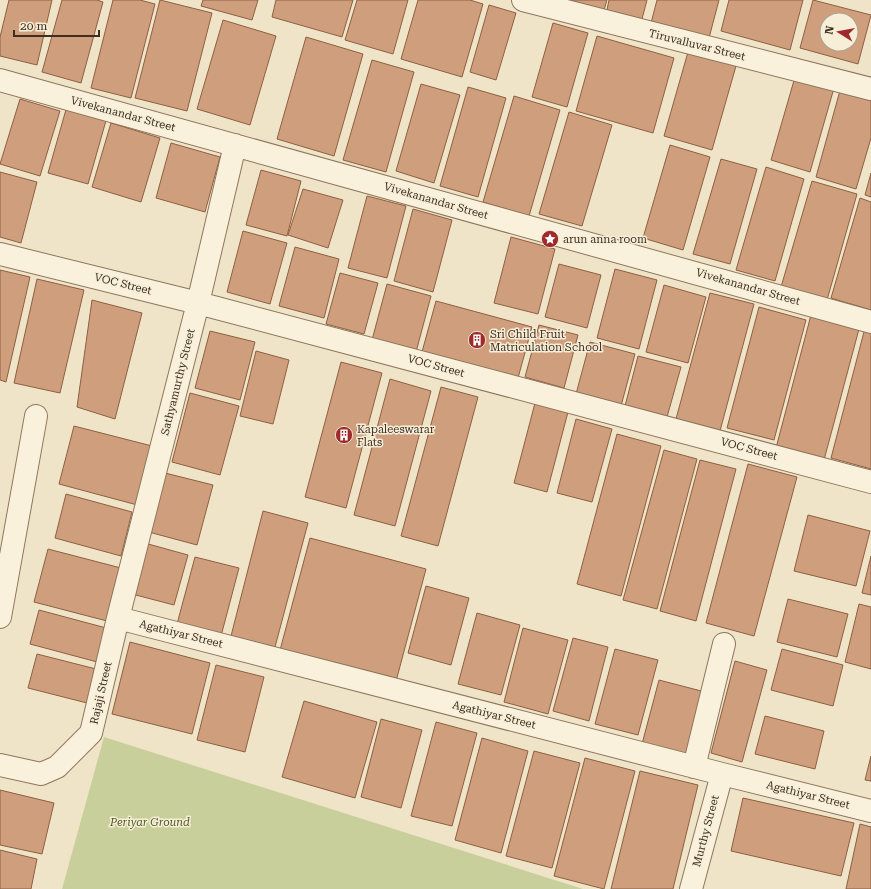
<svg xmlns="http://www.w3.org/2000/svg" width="871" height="889" font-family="'Roboto Serif',serif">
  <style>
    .green { fill: #c9cf9b }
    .building { fill: #cf9f7d; stroke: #8d5f41; fill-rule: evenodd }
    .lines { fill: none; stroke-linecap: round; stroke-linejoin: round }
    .minor-casing { stroke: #8d765c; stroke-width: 24 }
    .minor { stroke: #faf1dc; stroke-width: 22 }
    .labels { text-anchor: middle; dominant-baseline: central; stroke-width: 3; stroke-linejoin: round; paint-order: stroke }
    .street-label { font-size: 11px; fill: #3d2e20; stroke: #f7eed8 }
    .poi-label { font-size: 11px; fill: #3d2e20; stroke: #f7eed8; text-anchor: start }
    .park-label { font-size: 11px; font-style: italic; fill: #4d5a26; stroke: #f7eed8 }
  </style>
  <rect width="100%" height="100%" fill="#f0e4c8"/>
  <path class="green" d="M104,737L583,889H62Z"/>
  <path class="building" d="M9,0H52L37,65L0,56V37Z
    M62,0H97L103,2L81,83L42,72Z
    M113,0H140L155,4L131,98L91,88Z
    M160,0L212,13L187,111L135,98Z
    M203,0H258L252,20L201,6Z
    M276,0H353L342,37L272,17Z
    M357,0H408L393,54L345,40Z
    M418,0H470L483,4L462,77L401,59Z
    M569,0H607L604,10Z
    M609,0H647L642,19L607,10Z
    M657,0H719L709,38L651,23Z
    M729,0H803L790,50L721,31Z
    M813,0L871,15L858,64L800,48ZM827,20H851V44H827Z
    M489,5L516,13L496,80L470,72Z
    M223,20L276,36L250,125L197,109Z
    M553,23L588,33L567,107L532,97Z
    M597,36L674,58L653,133L576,111Z
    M306,37L363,54L334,156L277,139Z
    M688,52L736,66L712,150L664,136Z
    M372,60L414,72L386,172L343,160Z
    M795,77L834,88L810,172L771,160Z
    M421,84L460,95L434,183L396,171Z
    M468,87L506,98L478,197L440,186Z
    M841,87L871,96V138L856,189L816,177Z
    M514,96L560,110L529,216L483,202Z
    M20,99L60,111L40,176L0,164Z
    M67,106L107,117L88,184L48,173Z
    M569,112L612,125L582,226L539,214Z
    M111,123L160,138L141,202L92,187Z
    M171,143L220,157L205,212L156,198Z
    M670,145L710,157L683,250L643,238Z
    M721,159L757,169L730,264L693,254Z
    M766,167L804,179L775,281L736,270Z
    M261,170L301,181L287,236L246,225Z
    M0,172L37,182L21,243L0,237Z
    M871,173V197L865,195Z
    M812,181L857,194L827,300L781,287Z
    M303,189L343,200L328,248L288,235Z
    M367,196L406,206L387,278L348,268Z
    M860,198L871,202V310L831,298Z
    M413,209L452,220L433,292L394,281Z
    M243,231L287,243L270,304L227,292Z
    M511,237L555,249L538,314L494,303Z
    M295,247L339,259L324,318L279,306Z
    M559,264L601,275L587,328L545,317Z
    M615,269L657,280L639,349L597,338Z
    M0,270L30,277L6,382L0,380Z
    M340,273L378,283L364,334L326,324Z
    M37,279L84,290L60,393L14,383Z
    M387,284L431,296L416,352L372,340Z
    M664,285L706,297L688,363L646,352Z
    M710,293L754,304L720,431L676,419Z
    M92,300L142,313L115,419L77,407Z
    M436,301L532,327L518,378L422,352Z
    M759,307L806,320L774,440L727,428Z
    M811,315L859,329L824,460L776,448Z
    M539,325L578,335L564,388L525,377Z
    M865,328L871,329V469L831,458Z
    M210,331L255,342L240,400L195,388Z
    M590,342L635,354L621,406L576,394Z
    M256,351L289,360L273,424L240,416Z
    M638,356L681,367L667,417L625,406Z
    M341,362L382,373L346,508L305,497Z
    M390,379L431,391L395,526L354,515Z
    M441,387L478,397L438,546L401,536Z
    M190,393L239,406L220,475L172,462Z
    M535,403L568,412L547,492L514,483Z
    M576,419L612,429L592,502L557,493Z
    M74,426L156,447L141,506L59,484Z
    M617,434L661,446L621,596L577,584Z
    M664,450L697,459L657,609L623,600Z
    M700,460L736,469L696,621L660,611Z
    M748,464L797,477L754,636L706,623Z
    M161,472L213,485L197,545L145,531Z
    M66,494L132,512L121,556L55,538Z
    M263,511L308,523L275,647L231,636Z
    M808,515L870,531L856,586L794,571Z
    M310,538L426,569L395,685L279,654Z
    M141,542L188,555L174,605L128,593Z
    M48,549L121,568L107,621L34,602Z
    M871,556V595L862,593Z
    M195,557L239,568L221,636L177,624Z
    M426,586L469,598L451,665L408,653Z
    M788,599L848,614L837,657L777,642Z
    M859,604L871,607V669L845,662Z
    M39,610L110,629L101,663L30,644Z
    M477,613L520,625L501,695L458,684Z
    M523,628L568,640L548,714L504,702Z
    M573,638L608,647L589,721L553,711Z
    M130,642L210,663L192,734L112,714Z
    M615,649L658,660L638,735L595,724Z
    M782,649L843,665L833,706L771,690Z
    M37,654L100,670L91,704L28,688Z
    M735,661L767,670L742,762L711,753Z
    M216,665L264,677L245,752L197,740Z
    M659,680L709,693L691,757L642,744Z
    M304,701L377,722L355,798L282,777Z
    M765,716L824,731L815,769L755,754Z
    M381,719L422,730L401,808L361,797Z
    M436,722L477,733L452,826L411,816Z
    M482,738L528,751L501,853L455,840Z
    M534,751L580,763L552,868L506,856Z
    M871,756V781L865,780Z
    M585,758L635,771L604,889L554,876Z
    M640,771L698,785L673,889H611Z
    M0,790L54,803L42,854L0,845Z
    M743,798L854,823L841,876L731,851Z
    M860,824L871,827V889H846Z
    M0,850L37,859L31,889H0Z"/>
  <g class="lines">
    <defs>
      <path id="minor" d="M523,0L871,89
        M0,80L871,322
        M0,254L198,303L871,482
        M0,617L36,416
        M118,618L722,774L871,811
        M0,765L41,774L57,767L91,733L118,618L198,303L235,145
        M694,767L724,644
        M691,889L722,774"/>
    </defs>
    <use href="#minor" class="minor-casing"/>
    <use href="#minor" class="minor"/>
  </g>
  <defs>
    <symbol id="sight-disc" viewBox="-11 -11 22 22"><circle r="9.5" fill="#9e2a2b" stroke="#f7eed8"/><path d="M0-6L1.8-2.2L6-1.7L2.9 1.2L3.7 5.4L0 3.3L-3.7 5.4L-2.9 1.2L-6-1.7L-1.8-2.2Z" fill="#fff"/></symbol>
    <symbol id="building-disc" viewBox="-11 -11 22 22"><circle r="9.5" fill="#9e2a2b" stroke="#f7eed8"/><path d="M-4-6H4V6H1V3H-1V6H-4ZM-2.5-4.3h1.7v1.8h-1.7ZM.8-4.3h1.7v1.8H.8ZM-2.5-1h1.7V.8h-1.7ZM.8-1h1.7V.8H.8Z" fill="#fff"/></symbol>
  </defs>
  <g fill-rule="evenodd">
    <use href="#sight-disc" x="540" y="229" width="20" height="20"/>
    <use href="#building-disc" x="467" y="330" width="20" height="20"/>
    <use href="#building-disc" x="334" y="425" width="20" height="20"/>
  </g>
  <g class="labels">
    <g class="street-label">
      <text transform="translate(697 45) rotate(14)">Tiruvalluvar Street</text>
      <text transform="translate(123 114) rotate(15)">Vivekanandar Street</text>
      <text transform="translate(436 201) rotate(16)">Vivekanandar Street</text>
      <text transform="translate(123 284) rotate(14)">VOC Street</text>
      <text transform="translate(748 287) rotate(16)">Vivekanandar Street</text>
      <text transform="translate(436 366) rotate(15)">VOC Street</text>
      <text transform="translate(178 382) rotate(-76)">Sathyamurthy Street</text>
      <text transform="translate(749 449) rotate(15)">VOC Street</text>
      <text transform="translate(181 634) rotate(14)">Agathiyar Street</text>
      <text transform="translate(101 693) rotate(-77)">Rajaji Street</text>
      <text transform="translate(494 715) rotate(14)">Agathiyar Street</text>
      <text transform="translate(808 795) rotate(14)">Agathiyar Street</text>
      <text transform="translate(706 831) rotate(-75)">Murthy Street</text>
    </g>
    <g class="poi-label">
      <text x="563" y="239">arun anna room</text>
      <text x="490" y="334">Sri Child Fruit<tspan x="490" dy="13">Matriculation School</tspan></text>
      <text x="357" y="429">Kapaleeswarar<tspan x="357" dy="13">Flats</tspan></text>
    </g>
    <g class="park-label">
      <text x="150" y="822">Periyar Ground</text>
    </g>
  </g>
  <g transform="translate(839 32) rotate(281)"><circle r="19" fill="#f7eed8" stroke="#ada18e"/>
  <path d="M0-3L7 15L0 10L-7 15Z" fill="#9e2a2b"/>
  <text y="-6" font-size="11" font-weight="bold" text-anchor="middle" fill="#3d2e20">N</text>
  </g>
  <path d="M14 30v6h85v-6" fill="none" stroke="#3d2e20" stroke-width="2"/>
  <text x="20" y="30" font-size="12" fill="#3d2e20" stroke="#f7eed8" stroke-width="3" paint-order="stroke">20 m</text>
</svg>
